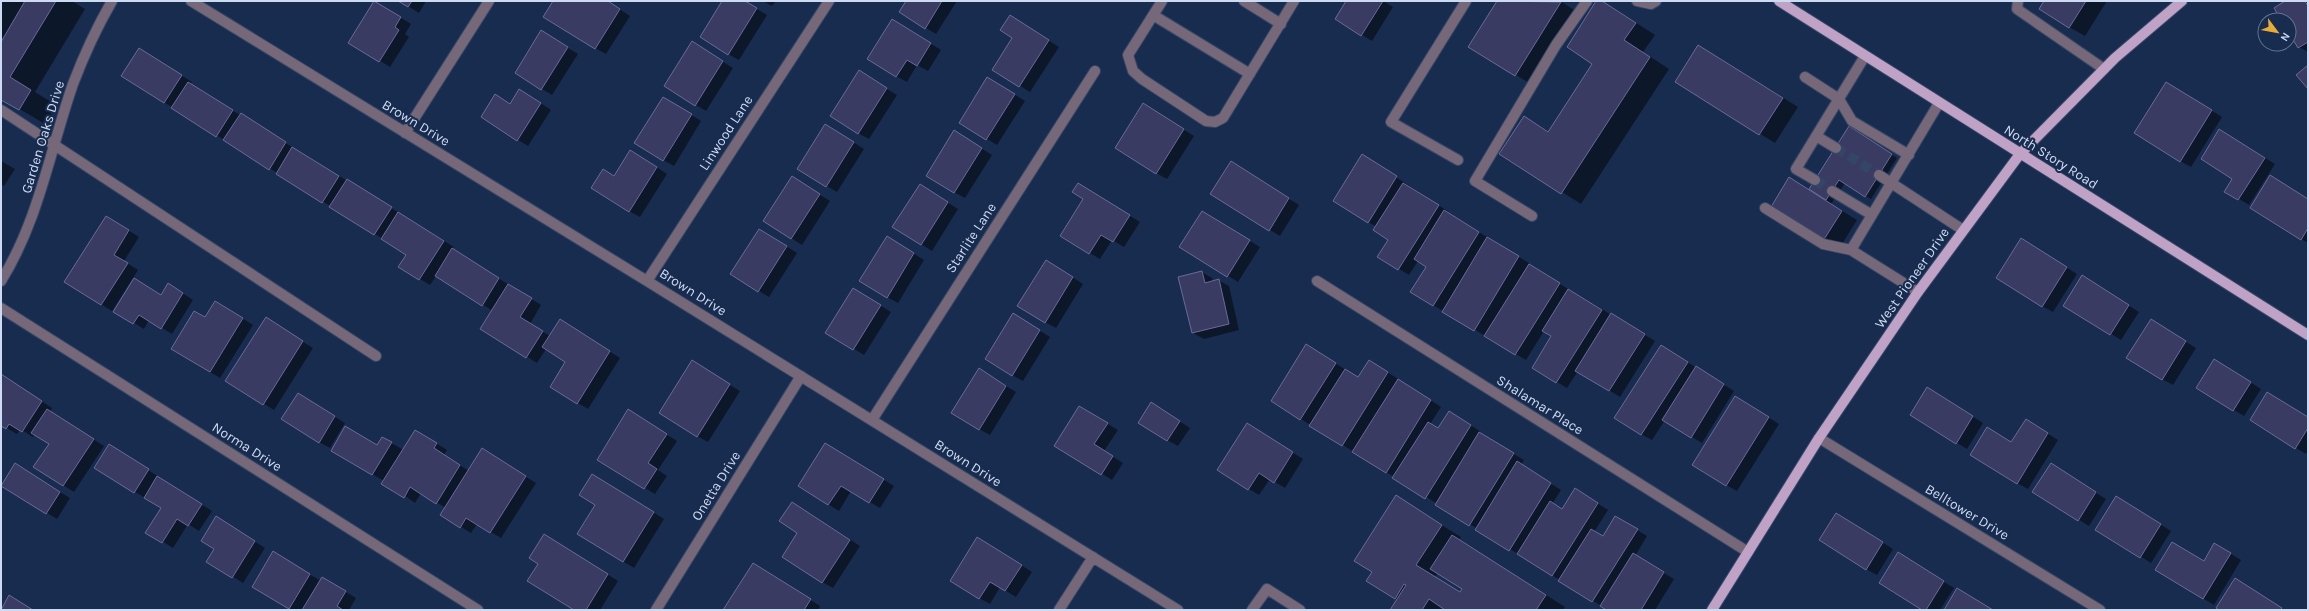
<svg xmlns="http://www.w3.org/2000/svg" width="2309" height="611" font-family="Karla,sans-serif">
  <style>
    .shadow { fill: #0007; fill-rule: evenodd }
    .building { fill: #393b63; stroke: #696b98 }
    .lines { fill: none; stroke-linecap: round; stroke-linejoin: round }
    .minor-tunnel { stroke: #334667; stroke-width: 10; stroke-dasharray: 10 5; stroke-linecap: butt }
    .minor-casing { stroke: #354869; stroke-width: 12 }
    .major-casing { stroke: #354869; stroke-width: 12 }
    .minor { stroke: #766879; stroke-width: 10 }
    .major { stroke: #bfa2c5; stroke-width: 10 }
    .labels { text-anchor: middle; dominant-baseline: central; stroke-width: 4; stroke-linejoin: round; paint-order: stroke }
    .street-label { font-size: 14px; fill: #cddbf2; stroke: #182c4f }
  </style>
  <rect width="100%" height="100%" fill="#182c4f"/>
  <path class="shadow" d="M1,1H72L85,9L35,92L56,105L45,124L1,98Z
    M400,1H426L419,13Z
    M555,1H607L630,16L606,54L595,48Z
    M723,1H744L767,15L739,60L728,54Z
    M763,1H776L772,6Z
    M907,1H957L936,34L926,28Z
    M1347,1H1383L1393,7L1372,41L1336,19Z
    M1498,1H1560L1576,11L1531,84L1469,47Z
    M1597,1L1618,11L1655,35L1643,52L1669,69L1581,204L1501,153L1524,118L1549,132L1594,63Z
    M2046,1H2107L2085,36L2069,27Z
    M2287,1H2308V52L2299,47L2289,31V20H2282Z
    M385,8L411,24L405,34L409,37L390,67L350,42Z
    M1021,23L1059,47L1030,92L993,69Z
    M903,26L941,50L928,71L917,65L907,82L896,76Z
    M552,38L578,54L552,95L542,89Z
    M702,49L733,68L706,111L696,105Z
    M149,55L192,82L190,84L401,214L454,247L452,249L541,305L530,324L550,336L570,326L620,358L588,409L578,403L566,362L546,349L537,363L482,329L493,311L436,276L430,285L400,267L407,254L122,76Z
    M1714,55L1798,107L1775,143L1676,82Z
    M869,78L897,95L869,139L858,133Z
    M998,84L1025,101L997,145L960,122Z
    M2177,89L2222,117L2191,167L2180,161Z
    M530,96L551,110L528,146L482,117Z
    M674,104L701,121L674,166L663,160Z
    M1154,111L1194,136L1167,179L1156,173Z
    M1849,128L1897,158L1871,199L1845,183L1831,204L1857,220L1839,249L1772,207L1809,190Z
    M836,131L864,149L837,192L798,169Z
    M2230,136L2275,164L2249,205L2226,191L2234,178Z
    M965,138L992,155L965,198L954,192Z
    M641,157L667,174L640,217L629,211L615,176Z
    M1,161L15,169L4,186L1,184Z
    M1373,162L1449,212L1448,213L1529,263L1522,275L1540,272L1655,341L1620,397L1578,371L1567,388L1557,382L1533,367L1553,336L1544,331L1526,360L1433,305L1427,267L1418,261L1409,275L1379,257L1390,239L1377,227L1368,222Z
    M1242,169L1299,205L1280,236L1270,230Z
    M803,184L830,201L802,245L765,221Z
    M1078,184L1140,222L1124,247L1112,240L1100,259L1061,236L1084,199Z
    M930,191L958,209L932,251L894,227Z
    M2308,199V243L2301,239Z
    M1212,218L1260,247L1238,282L1181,247Z
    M117,223L139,237L124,261L138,270L112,311L66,282Z
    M770,236L797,253L769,297L732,274Z
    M897,243L924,260L898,303L887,297Z
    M2031,245L2077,274L2053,312L2042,306Z
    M1057,267L1083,284L1056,328L1045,322Z
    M1202,272L1212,278L1213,282L1218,280L1229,286L1239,330L1204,339L1193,333Z
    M2093,283L2139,312L2121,340L2065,305Z
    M179,291L193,300L172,334L149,320L144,329L115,311Z
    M864,295L891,312L864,355L827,332Z
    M226,308L253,325L220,378L172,349Z
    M1024,321L1050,337L1023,381L1012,375Z
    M276,325L313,348L274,410L227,381Z
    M2162,327L2196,348L2173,385L2162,379Z
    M1317,351L1358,378L1379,367L1398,379L1441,407L1430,424L1439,429L1460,418L1481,432L1480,434L1524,460L1521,465L1561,490L1552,504L1563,510L1586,496L1608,510L1594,532L1603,537L1626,523L1647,536L1635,556L1674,579L1655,610H1608L1603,607L1272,401Z
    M1671,352L1734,391L1702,443L1665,420L1652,440L1641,434Z
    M2225,366L2261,389L2244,416L2234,410Z
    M702,368L740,391L708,442L697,436Z
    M1,375L52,408L50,412L104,446L74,492L35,467L50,443L35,434L33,437L20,429L17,434L1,425Z
    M990,376L1016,392L990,435L979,429Z
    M1938,395L1983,423L1967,449L1911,415Z
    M308,400L345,423L330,448L319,442Z
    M1746,403L1779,424L1737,491L1726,485Z
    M1162,410L1190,428L1178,446L1167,440Z
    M1090,413L1118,430L1104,451L1123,463L1112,480L1056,445Z
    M639,417L677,441L658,470L667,476L655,494L598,459Z
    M2308,418V450L2306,454L2296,448Z
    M2026,420L2058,440L2028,489L2017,483L2012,443Z
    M1257,430L1303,459L1285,488L1270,479L1259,495L1218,470Z
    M426,437L447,450L444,455L469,471L493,456L536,483L501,538L477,524L471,533L442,515L446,508L421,493L415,503L384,481L332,450L377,447L382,438L402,449L397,458L398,459Z
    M836,450L894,486L880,508L851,491L839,511L799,486Z
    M120,452L212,511L199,531L188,524L173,548L147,532L162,508L95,468Z
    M25,471L70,498L57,519L2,485Z
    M2061,471L2106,499L2089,526L2034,492Z
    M603,481L664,519L634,568L578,534L596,505Z
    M1396,497L1461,537L1459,540L1565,607L1563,610H1391L1398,600L1368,580L1373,572ZM1438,573L1463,589L1461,593L1435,577Z
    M2127,504L2171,531L2151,563L2097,529Z
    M803,509L860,546L833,588L822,582Z
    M1847,520L1893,549L1877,575L1866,569Z
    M227,524L265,548L243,583L208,561Z
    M555,541L618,581L600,610H576L539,564Z
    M988,544L1032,572L1016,597L1000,587L990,604L979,598Z
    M2225,550L2241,560L2214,605L2156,570L2204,562Z
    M273,553L321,581L322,578L356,598L349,610H292L253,586Z
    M1908,560L1954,588L1940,610H1924Z
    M763,570L820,606L818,610H725Z"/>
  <path class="building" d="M25,1H56L10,77L31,90L19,110L1,100V42Z
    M374,1L401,17L395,27L399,30L379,62L348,43Z
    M398,1H412L408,7Z
    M553,1H608L620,9L595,49L543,17Z
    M722,1H745L757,8L728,55L700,37Z
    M906,1H942L925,29L899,12Z
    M1346,1H1383L1361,36L1335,19Z
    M1497,1L1561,2L1515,76L1468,47Z
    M1596,1H1602L1636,23L1624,40L1650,57L1561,194L1499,154L1524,116L1548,132L1592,64L1567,47Z
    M2044,1H2086L2069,28L2039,9Z
    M2285,1H2305L2308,6V42L2298,48L2289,33V20H2281L2274,8Z
    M1010,15L1049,40L1019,87L992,70L1012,38L1000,30Z
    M892,19L931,43L917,66L907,60L896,77L867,59Z
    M541,30L568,47L541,90L515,73Z
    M692,41L723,61L695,106L664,86Z
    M1698,45L1783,98L1759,135L1675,82Z
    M139,48L182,75L164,103L121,76Z
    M2308,65V89L2296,75Z
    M859,70L887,88L858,134L830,116Z
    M987,77L1015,94L986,140L959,123Z
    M188,82L233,110L216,137L171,108Z
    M2166,82L2212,110L2180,162L2134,133Z
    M519,89L541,103L517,141L481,117L495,94L510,104Z
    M663,97L692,114L663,161L634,143Z
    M1143,103L1184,129L1156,174L1115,148Z
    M241,113L286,142L269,170L223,140Z
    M825,124L854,142L826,187L797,169Z
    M1849,126L1892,154L1865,197L1839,180L1826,200L1809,189Z
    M2219,129L2265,158L2238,200L2224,192L2232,179L2201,159Z
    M954,130L982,148L954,193L926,176Z
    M292,147L339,176L322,203L276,174Z
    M630,150L657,167L629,212L591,188L603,169L614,176Z
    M1362,154L1397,176L1368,223L1333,201Z
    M1231,161L1289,198L1269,231L1210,194Z
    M2270,175L2308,199V228L2301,240L2250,208Z
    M792,176L820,194L791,239L763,221Z
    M1789,177L1842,211L1823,241L1771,207Z
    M347,179L392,207L374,235L329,207Z
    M1078,183L1130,215L1113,242L1101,235L1089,254L1060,236L1083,199L1072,192Z
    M1403,183L1439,205L1398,270L1377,257L1388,240L1373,230Z
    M920,184L948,202L921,245L892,227Z
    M1444,210L1479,232L1433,306L1410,292L1426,267L1414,259Z
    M1202,211L1250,240L1227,277L1179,247Z
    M398,212L444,241L419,280L398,267L406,255L381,239Z
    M106,216L129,230L114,255L128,263L101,305L64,282Z
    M759,229L787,246L758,292L730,274Z
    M887,236L914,253L887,298L859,281Z
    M1487,237L1519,256L1474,331L1442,312Z
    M2021,238L2067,267L2042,307L1996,278Z
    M452,248L499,278L482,306L435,276Z
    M1046,260L1073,277L1045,323L1017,306Z
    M1529,264L1560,283L1515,355L1484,336Z
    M1202,271L1205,283L1219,279L1229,324L1192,333L1178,277Z
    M2082,275L2129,305L2110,335L2063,306Z
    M134,278L161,295L168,283L183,293L161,329L139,315L133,324L113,312Z
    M508,284L532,298L520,317L543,331L526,358L480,329Z
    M853,288L881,305L853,350L825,333Z
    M1568,289L1602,310L1556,383L1532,368L1551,336L1542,331Z
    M215,301L243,318L210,372L171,349L194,311L205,317Z
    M1013,313L1040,330L1012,376L985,359Z
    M1611,313L1645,334L1609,391L1575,371Z
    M266,317L303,341L263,405L225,381Z
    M560,319L610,351L577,404L550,387L565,362L542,347Z
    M2151,319L2186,341L2162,380L2126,358Z
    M1306,344L1336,363L1300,420L1271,401Z
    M1661,345L1688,362L1641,435L1614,418Z
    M2214,359L2251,382L2233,411L2196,388Z
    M692,360L730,384L697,437L659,413Z
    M1369,360L1388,372L1342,446L1309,426L1345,369L1358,377Z
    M1696,366L1724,384L1691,438L1662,420Z
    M979,368L1006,386L979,430L951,413Z
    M1,374L42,401L22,432L9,424L6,429L1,426Z
    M1398,379L1431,400L1386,473L1352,452Z
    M1927,387L1973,416L1956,444L1910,415Z
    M2267,392L2308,417V428L2295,449L2250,420Z
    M298,393L335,416L319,443L281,419Z
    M1735,396L1769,417L1726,486L1692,465Z
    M1151,402L1180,421L1167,441L1138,423Z
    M1079,406L1108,423L1094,444L1113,456L1101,475L1054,446Z
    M47,409L94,439L63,486L33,467L49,444L31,433Z
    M628,409L667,434L648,463L657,469L644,489L597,460Z
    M1449,411L1471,425L1425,499L1392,478L1428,422L1438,428Z
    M2026,419L2048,433L2017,484L1970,455L1987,427L2011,442Z
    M1247,423L1293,452L1274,483L1259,473L1248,490L1217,470Z
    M345,426L377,445L382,437L392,442L372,475L331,451Z
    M415,430L437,443L434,448L460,465L436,504L410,487L404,498L381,484Z
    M1479,432L1514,453L1469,526L1435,505Z
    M825,443L884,479L869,503L841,486L828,505L798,486Z
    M109,444L149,469L134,493L94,468Z
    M482,448L526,476L490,533L466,518L460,528L440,515Z
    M1517,461L1551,483L1509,551L1475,530Z
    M15,463L60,492L46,514L1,486Z
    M2051,463L2096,492L2078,521L2032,492Z
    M592,474L654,512L623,562L577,534L595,505L579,495Z
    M157,476L202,504L188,526L177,519L162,543L145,533L161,508L144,498Z
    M1575,488L1598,503L1552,576L1517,554L1550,501L1562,509Z
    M1396,495L1442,525L1416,565L1460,592L1462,589L1430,569L1452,535L1546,595L1536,610H1445L1429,599L1422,610H1390L1406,585L1404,584L1395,599L1366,581L1372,572L1354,561Z
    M2116,496L2161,524L2140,558L2095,530Z
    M792,502L850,540L822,583L782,557L797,533L779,521Z
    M1836,513L1883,542L1866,570L1819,540Z
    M216,516L255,541L232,578L206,562L214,549L201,541Z
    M1615,516L1638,529L1592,602L1558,581L1591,529L1603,536Z
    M544,534L608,574L586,610H574L527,581L538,564L529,558Z
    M977,537L1022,565L1005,591L990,582L979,599L950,581Z
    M2172,542L2204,561L2214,543L2231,553L2203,599L2155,570Z
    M273,551L310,574L289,609L252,587Z
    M1898,552L1944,581L1926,610H1922L1879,583Z
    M1633,553L1664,572L1641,610H1606L1600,606Z
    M753,563L811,599L804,610H723Z
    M322,577L346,591L337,606L343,610H302Z
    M2235,578L2282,608L2280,610H2219L2216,608Z
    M1957,588L1993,610H1944Z
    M9,595L33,610H1Z"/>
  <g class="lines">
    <path class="minor-tunnel" d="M1836,148L1879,175
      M1815,180L1832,191"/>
    <defs>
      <path id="minor" d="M191,1L647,281L1178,610
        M1162,1L1128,55L1133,71L1142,79L1206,121L1215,122L1223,118L1294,1
        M1244,1L1281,24
        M1637,1L1651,4L1656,1
        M2018,1L2017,9L2104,69
        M1153,15L1250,74
        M1805,77L1839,99L1852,121L1909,155
        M1,110L376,356
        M405,133L489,1
        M1816,136L1836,148
        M1458,160L1391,122L1466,1
        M1879,175L1963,230
        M1815,180L1796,169L1865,56
        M1832,191L1872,215
        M1765,208L1823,244L1851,250
        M1532,216L1475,181L1556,45L1587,1
        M1,281C39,220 50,150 73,84C84,55 97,27 112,1
        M647,281L829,1
        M1317,281L1748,552
        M1918,292L1851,250L1939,103
        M1,308L478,610
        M872,420L1095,71
        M1819,438L2100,610
        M656,610L801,376
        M1059,610L1093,557
        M1252,610L1267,589L1300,610"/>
      <path id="major" d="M1779,1L2308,335
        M1712,610L1819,438L1918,292L2020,154L2115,58L2182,1"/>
    </defs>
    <use href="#minor" class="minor-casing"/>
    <use href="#major" class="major-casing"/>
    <use href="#minor" class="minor"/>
    <use href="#major" class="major"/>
  </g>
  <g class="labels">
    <g class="street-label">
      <text transform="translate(416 123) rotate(31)">Brown Drive</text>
      <text transform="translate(726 133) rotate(-57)">Linwood Lane</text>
      <text transform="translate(43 137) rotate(-73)">Garden Oaks Drive</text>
      <text transform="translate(2051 157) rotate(32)">North Story Road</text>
      <text transform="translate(971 238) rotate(-57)">Starlite Lane</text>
      <text transform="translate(1912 278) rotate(-55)">West Pioneer Drive</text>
      <text transform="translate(693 292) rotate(32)">Brown Drive</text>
      <text transform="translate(1540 405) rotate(32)">Shalamar Place</text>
      <text transform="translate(247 447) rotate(32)">Norma Drive</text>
      <text transform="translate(968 463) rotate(32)">Brown Drive</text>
      <text transform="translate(716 486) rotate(-58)">Onetta Drive</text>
      <text transform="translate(1967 512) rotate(31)">Belltower Drive</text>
    </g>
  </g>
  <rect width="2309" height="611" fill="none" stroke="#cddbf2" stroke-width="4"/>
  <g transform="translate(2277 32) rotate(122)"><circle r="19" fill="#182c4f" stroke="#607290"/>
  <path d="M0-3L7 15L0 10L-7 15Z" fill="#e6ac36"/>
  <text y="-6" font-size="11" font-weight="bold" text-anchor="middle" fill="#cddbf2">N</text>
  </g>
</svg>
